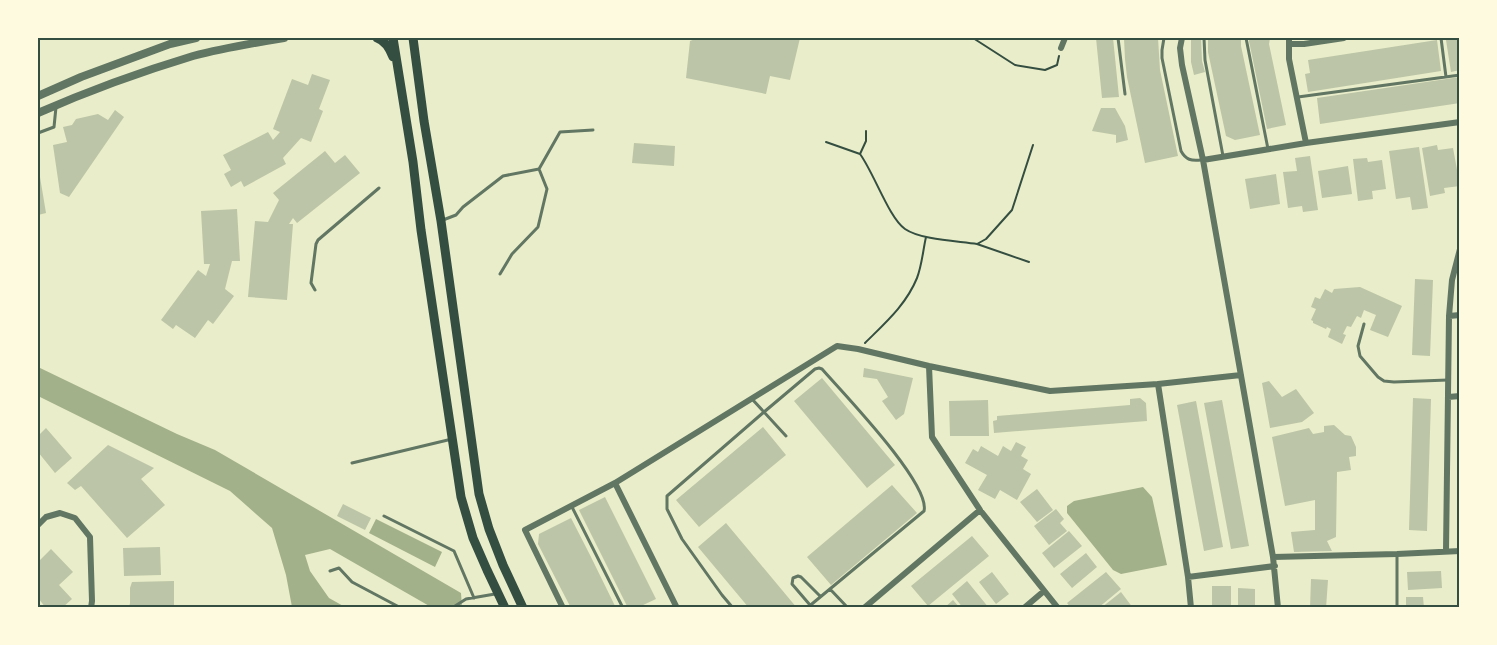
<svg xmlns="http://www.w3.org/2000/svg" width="1497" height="645" font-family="'Work Sans',sans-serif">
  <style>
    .water { fill: #a3b18a }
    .building { fill: #bcc5a7 }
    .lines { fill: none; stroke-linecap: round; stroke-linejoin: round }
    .path { stroke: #344e41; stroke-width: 2 }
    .service { stroke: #617663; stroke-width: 3 }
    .minor { stroke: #617663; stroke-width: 6 }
    .tertiary { stroke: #617663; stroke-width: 8 }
    .secondary { stroke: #344e41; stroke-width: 9 }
    .neatline { fill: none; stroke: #344e41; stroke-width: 2 }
  </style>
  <rect width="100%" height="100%" fill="#e9edc9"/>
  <path class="water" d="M38,367L177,434L215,450L461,593L462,607H431L330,549L305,555L310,571L329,598L345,607H292L286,575L272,528L230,491L38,396Z
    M1143,487L1152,497L1167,565L1121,574L1113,570L1067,513V506L1074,501Z
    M376,519L442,552L435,567L369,533Z"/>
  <path class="building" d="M698,38H800L790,80L770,76L766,94L686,78L690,41Z
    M1096,38H1113L1119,97L1102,98Z
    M1124,38H1158L1160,70L1178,156L1145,163L1127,77L1125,59Z
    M1191,38H1201L1202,61L1205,72L1194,75L1191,62Z
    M1208,38H1241V46L1260,135L1235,140L1226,136L1208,52Z
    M1250,38H1270L1269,44L1286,125L1267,129L1249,41Z
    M1460,38V70L1451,72L1446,40Z
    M1437,40L1441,71L1308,92L1305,74L1310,73L1308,60Z
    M312,74L330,80L319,109L323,111L311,142L301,138L283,158L286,164L244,187L241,181L231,187L224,174L231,170L223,155L268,132L273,140L280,132L273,129L292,79L308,85Z
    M1460,77V103L1320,124L1317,98Z
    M1101,108H1115L1125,126L1128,140L1116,143V135L1092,131Z
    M115,110L124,117L69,197L60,193L53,145L67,142L63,127L72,125L76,119L98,114L108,120Z
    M634,143L675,146L674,166L632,163Z
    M1437,145L1438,150L1453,148L1460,186L1444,188L1445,193L1430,196L1422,148Z
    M1419,147L1428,208L1412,210L1410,197L1396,199L1389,151Z
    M325,151L335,163L345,155L360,173L297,223L293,218L289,224H293L287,300L248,297L255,221L268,222L279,200L273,193Z
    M1310,156L1318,210L1303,212L1302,206L1288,208L1283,172L1297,171L1295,158Z
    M1367,158L1368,162L1382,160L1386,189L1372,191L1373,199L1358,201L1353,159Z
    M1348,166L1352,194L1322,198L1318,171Z
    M38,171H39L46,213L38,215Z
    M1276,174L1280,204L1250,209L1245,179Z
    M237,209L240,261H232L225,289L234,296L213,324L208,320L195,338L176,325L173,329L161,320L198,270L206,276L210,264H204L201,211Z
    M1415,279L1433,280L1430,356L1412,355Z
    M1360,287L1402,306L1388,337L1370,330L1376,315L1364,310L1361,318L1357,316L1351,327L1347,326L1343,334L1346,335L1342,344L1328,337L1331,329L1327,327L1326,329L1313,323V321L1311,320L1316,309L1311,307L1315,297L1320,299L1325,289L1332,293L1334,289Z
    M864,368L913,378L904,414L896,420L882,401L888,397L877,379L863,377Z
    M822,378L895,465L867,488L794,401Z
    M1269,381L1282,397L1296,389L1314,413L1302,422L1270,428L1262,383Z
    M1140,398L1146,403L1147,421L994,433L993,421L997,420V416L1130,405V399Z
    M1413,398L1431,399L1427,531L1409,530Z
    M988,400L989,436H950L949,401Z
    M1222,400L1249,546L1231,549L1204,403Z
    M1196,401L1223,547L1204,551L1177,405Z
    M1334,425L1345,435L1351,436L1356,447V456L1349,457L1351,470L1337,472L1336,537L1327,541L1332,551L1294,552L1291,532L1315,530V500L1285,506L1272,437L1309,428L1313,434L1324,432V426Z
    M763,427L786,455L699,527L676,500Z
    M46,428L72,458L55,473L38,452V436Z
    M1016,442L1026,447L1021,456L1028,460L1023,469L1031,474L1017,500L1000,490L995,499L978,490L987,475L965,463L973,449L978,452L981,446L998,456L1003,446L1011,451Z
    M108,445L154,468L141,479L165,505L127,538L81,486L75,490L67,483Z
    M892,485L917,513L831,585L807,557Z
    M1037,489L1053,510L1037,522L1020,502Z
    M605,497L656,599L641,606L642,608H628L579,510Z
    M343,504L371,518L365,530L337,516Z
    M1056,509L1064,519L1060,523L1067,531L1049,545L1034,526Z
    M571,518L590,555L616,608H571L559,585L538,544L539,534Z
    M726,523L797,608H749L698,547Z
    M1069,531L1082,546L1054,568L1042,553Z
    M972,536L989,556L928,606L911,586Z
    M160,547L161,575L124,576L123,548Z
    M51,549L73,572L59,585L72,599L62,608H46L38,598V562Z
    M1086,553L1097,567L1072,588L1060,574Z
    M1441,571L1442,588L1408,590L1407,572Z
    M992,572L1009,594L996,604L979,582Z
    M1106,572L1121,589L1098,608H1071L1067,603Z
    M1311,579L1328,580L1326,608H1310Z
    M174,581V608H129L130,603V588L132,582Z
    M967,581L989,608H963L952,594Z
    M1212,586H1231V608H1212Z
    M1238,588L1255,589V608H1238Z
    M1121,592L1133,608H1101Z
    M1406,597H1423L1424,608H1406Z
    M953,600L960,608H944Z"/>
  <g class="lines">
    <path class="path" d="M973,38L1015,65L1045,70L1057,65L1059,56
      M866,131V141L860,154C874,173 889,218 905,229C921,240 958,241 977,244L986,239L1012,210L1033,145
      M826,142L860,154
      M977,244L1029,262
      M865,343C885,323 906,305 917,278C922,265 923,250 926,237"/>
    <path class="service" d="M1118,38L1125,94
      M1164,38L1162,50V58L1181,151C1186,160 1191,161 1201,160
      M1204,38L1205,60L1223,156
      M1246,38L1268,149
      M1441,38L1446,77
      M1298,97L1460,75
      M38,133L54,127L56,107
      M443,220L456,215L463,207L503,176L539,169L560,132L593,130
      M500,274L512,254L538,227L547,189L539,169
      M315,290L311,283L316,244L318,240L379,188
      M1364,324L1358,346L1360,356L1378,377L1384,381L1394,382L1448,380
      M752,399L786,436
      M352,463L452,439
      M572,507L623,608
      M384,516L454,551L474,598
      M330,571L339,568L352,582L401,608
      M830,589L848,608
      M810,605L792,584L793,578L798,576L801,577L820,596
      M38,606L39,608
      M452,608L466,599L495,594
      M733,608L722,595L682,539L667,509V496L764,412L815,369L819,368L822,369C842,392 931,484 924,511L807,608
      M1397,608V555"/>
    <path class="minor" d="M1182,38L1180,48L1182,65L1203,160L1273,557L1278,608
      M1289,38V59L1306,143
      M1289,44H1304L1344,38
      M1061,48L1065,38
      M1203,160L1306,143L1460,122
      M1449,316L1460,315
      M929,366L932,437L980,510L1058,608
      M1158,384L1188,577L1191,608
      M1448,397L1460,396
      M615,483L677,608
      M38,525L46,517L60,513L75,518L90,537L92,601L91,608
      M1446,551L1449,316L1452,280L1460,249
      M1273,557L1397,554L1460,551
      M1188,577L1275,566
      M563,608L525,530L615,483L837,346L858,349L929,366L1050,391L1158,384L1241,375
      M864,608L980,510
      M1024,608L1044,591"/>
    <path class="tertiary" d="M38,96L81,77L170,44L196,38
      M38,113C88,91 140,72 193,56C223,48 253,43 284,38"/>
    <path class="secondary" d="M377,38C386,41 390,49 393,57
      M393,38L413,162L421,230L461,497L473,538L487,570L505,608
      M413,38L424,121L441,221L479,494L489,529L503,565L523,608"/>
  </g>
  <rect width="1497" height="645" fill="none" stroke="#fefae0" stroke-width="78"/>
  <rect x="39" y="39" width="1419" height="567" class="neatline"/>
</svg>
